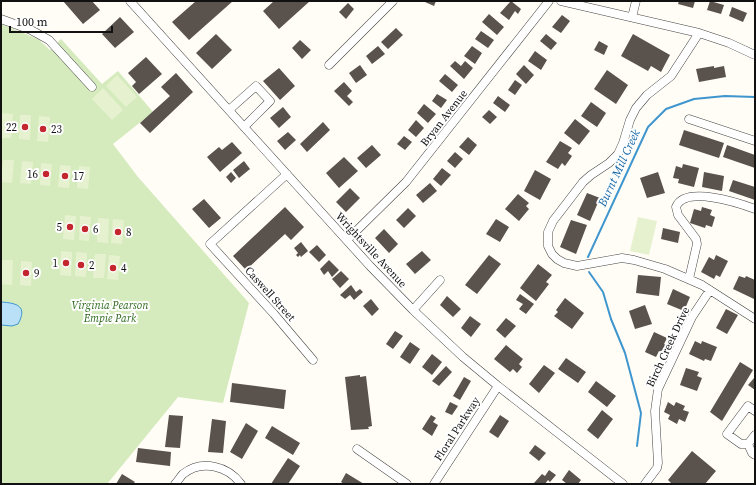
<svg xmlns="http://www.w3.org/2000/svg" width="756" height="485" font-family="'Source Serif 4',serif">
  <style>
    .green { fill: #d5ebbd }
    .pitch { fill: #e6f2cf }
    .water { fill: #b9e0f7; stroke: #3f96cf }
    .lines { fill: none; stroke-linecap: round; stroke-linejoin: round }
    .stream { stroke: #3f96cf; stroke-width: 2 }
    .building { fill: #5a524d }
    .minor-casing { stroke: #444; stroke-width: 9 }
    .minor { stroke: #fff; stroke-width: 8 }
    .poi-dot { fill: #c4262e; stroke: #fff; stroke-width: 1.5 }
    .labels { text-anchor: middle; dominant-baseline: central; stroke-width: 4; stroke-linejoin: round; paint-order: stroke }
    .street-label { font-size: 11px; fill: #111; stroke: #fff }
    .poi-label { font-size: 11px; fill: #111; stroke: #fff; text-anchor: start }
    .park-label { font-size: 11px; font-style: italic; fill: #2f6b1f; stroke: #fff }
    .water-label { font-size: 12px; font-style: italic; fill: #1768a6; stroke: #fff }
  </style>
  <rect width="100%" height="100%" fill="#fffdf5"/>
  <path class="green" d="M1,24L38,39L50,50L61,39L102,84L118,71L153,112L113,144L138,177L249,303L223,403L178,397L107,484H1Z"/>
  <path class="pitch" d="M117,75L137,97L126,107L106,86Z
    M103,88L123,110L112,120L92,99Z
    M2,113L13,114L11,138H1Z
    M20,115H31L30,140L19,139Z
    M39,116L50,117L48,142L37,141Z
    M3,160H14L12,183L1,182Z
    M22,161L33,162L31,184L20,183Z
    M41,163L52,164L50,186L40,185Z
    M60,165L71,166L69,188L58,187Z
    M79,166L90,167L88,189L77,188Z
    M65,215L76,216L74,240L63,239Z
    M80,216L91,217L89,241L79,240Z
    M638,217L657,221L649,255L630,251Z
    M98,218L109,219L108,243L97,242Z
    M113,219L124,220L122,244L111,243Z
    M61,251L72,252L71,276L60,275Z
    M76,252L87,253L86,277L75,276Z
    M95,254H106L104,278H93Z
    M109,255L120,256L118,280L107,279Z
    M2,260H13L12,285L1,284Z
    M21,261L32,262L31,286L20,285Z"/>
  <path class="water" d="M1,302C17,303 28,306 18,324L12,326L1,325Z"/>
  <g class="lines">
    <path class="stream" d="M588,257L648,127L666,109L694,99L725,96L755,97
      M589,272L603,292L611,319L625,353L641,413L637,446"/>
  </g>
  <path class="building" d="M63,1H92L100,10L83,24Z
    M196,1H233L189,40L172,22Z
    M274,1H310L279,29L263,11Z
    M426,1H436L434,6L425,2Z
    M511,1L521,9L518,14L515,11L509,20L500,13Z
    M679,1H695L693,8L678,4Z
    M710,1L724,5L721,14L707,10Z
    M348,3L354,9L346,19L339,12Z
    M732,7L747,13L743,22L729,16Z
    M489,14L504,27L497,35L482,22Z
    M562,15L570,21L561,33L552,27Z
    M120,17L134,32L115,48L102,34Z
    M396,28L403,35L388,49L381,42Z
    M481,31L494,40L488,48L475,39Z
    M216,34L232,50L212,69L196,53Z
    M546,34L557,43L551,50L540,41Z
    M633,34L670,55L661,72L651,66L648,71L621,56Z
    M300,40L311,50L302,59L292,48Z
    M599,41L608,46L604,55L594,50Z
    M378,46L385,54L372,64L366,56Z
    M472,46L482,53L475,64L464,56Z
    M535,51L547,60L541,70L528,61Z
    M146,57L162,74L139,94L132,86L136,82L128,73Z
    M455,61L461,66L465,61L473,68L464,79L450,66Z
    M360,65L367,75L356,83L349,73Z
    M524,65L534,75L526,84L516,74Z
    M714,66V68L724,66L726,77L699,82L696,69Z
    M279,68L295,86L280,100L263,81Z
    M607,70L628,85L616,104L594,89Z
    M176,73L193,92L150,133L140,123L170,96L161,87Z
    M445,74L458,85L452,92L439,81Z
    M515,80L522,85L515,95L508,90Z
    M344,82L352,91L347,96L353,102L349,106L334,91Z
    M437,94L447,100L441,108L432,101Z
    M498,96L510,105L505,112L493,103Z
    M591,102L606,113L597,127L581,116Z
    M424,104L436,114L428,123L417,113Z
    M283,107L291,117L279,128L270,118Z
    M489,110L497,117L490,124L482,117Z
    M575,119L590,131L579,145L564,133Z
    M416,120L424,128L416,137L408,130Z
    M323,122L330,130L307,152L300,144Z
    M684,130L724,143L719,158L679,145Z
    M288,132L296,140L285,150L277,141Z
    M404,136L412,142L405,150L397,144Z
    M468,137L477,145L469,155L459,147Z
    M560,141L572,148L568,153L572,156L565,166L562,163L558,169L546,162Z
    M232,142L242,153L220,172L207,157L219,147L222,150Z
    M372,145L381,155L366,168L357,158Z
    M727,145L755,155V168L723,157Z
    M455,152L463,159L455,168L447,161Z
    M344,157L358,171L339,188L326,173Z
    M244,161L250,169L239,178L233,170Z
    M683,164L699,168L694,187L678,183L679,179L673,178L676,166L682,168Z
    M442,168L451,175L441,186L433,179Z
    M535,170L551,179L540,200L524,191Z
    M231,172L236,178L231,183L226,177Z
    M658,172L665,193L647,198L640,178Z
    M704,172L724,176L722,191L702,187Z
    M733,180L755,187V200L729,191Z
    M430,183L437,191L423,203L416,195Z
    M350,188L360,198L346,212L336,202Z
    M587,193L600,198L590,221L577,215Z
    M518,194L529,203L526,206L529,209L519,221L505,209Z
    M204,199L221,218L209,228L192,209Z
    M285,207L304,227L291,240L285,234L246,270L233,256Z
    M702,207L712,210L710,215L715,217L712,227L706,225L705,228L690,223L694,209L701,211Z
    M408,208L416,216L404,228L396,220Z
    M496,219L509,227L500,242L486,234Z
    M571,220L587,225L576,254L560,247Z
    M663,228L680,232L678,243L661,239Z
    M384,229L398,244L389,253L375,238Z
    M301,242L308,251L301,257L300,255L298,257L296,255L298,253L294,248Z
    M317,245L326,255L319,262L309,252Z
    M422,251L431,260L415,274L406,264Z
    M489,255L501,264L477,294L465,285Z
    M716,255L728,261L720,277L716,275L714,279L701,272L709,257L714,260Z
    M329,260L339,270L332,277L328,271L324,275L320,269Z
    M538,264L552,275L546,282L549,284L536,301L520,288Z
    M341,271L349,279L340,288L332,279Z
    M638,275L661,277L659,296L636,293Z
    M739,276L745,278L746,276L755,280L754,299L733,289Z
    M351,285L356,292L360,289L363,292L354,300L350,295L345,299L340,295Z
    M673,289L690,297L684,311L667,304Z
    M520,294L534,304L526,314L519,309L523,304L516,300Z
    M447,296L461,309L453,317L440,305Z
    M565,298L584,313L572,329L554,316L558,312L556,310Z
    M371,299L379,309L372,316L363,306Z
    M645,305L652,324L635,329L629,311Z
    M726,309L738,315L727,334L716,328Z
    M470,316L481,324L471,337L461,328Z
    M506,318L516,326L505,338L496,330Z
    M395,331L403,336L393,349L386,344Z
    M654,332L667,338L664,344L668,346L664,354L659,351L656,357L645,352Z
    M695,341L701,344L702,341L717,347L711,361L705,359L704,361L689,354Z
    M410,342L420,349L410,364L400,357Z
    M506,345L523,359L519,364L522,367L517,373L513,369L510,372L494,359Z
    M432,354L442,362L432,375L422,367Z
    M566,358L586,372L578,383L558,369Z
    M740,362L753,370L722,421L710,412Z
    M544,365L555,373L539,393L529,384Z
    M446,366L452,372L439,386L432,381Z
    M686,368L699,372L697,376L702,378L697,391L680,385Z
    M360,375V377L366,376L372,426L368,427L369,429L351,430L345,377Z
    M464,377L471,381L460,400L453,396Z
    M755,377V390L748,385Z
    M596,381L616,396L607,407L588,392Z
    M232,383L286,390L284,409L230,402Z
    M450,402L458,406L452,415L445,412Z
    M668,402L674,406L676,402L685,406L683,410L689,412L685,422L679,419L677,424L668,419L670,415L664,412Z
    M602,410L613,419L598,439L587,430Z
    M169,415L183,416L180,448L165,447Z
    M431,415L436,418L433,422L438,425L432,436L422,429Z
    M500,415L509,421L498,438L489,432Z
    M212,419L226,421L223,453L208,452Z
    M246,423L258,431L242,459L230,452Z
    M272,426L300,443L293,455L265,438Z
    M535,445L546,453L539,461L529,453Z
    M138,448L171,452L170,466L136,462Z
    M692,451L716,471L705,484H672L668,480Z
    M288,458L300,466L288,484H271Z
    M549,470L556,475L550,482L548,480L545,484L534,483L542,474L545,476Z
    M569,470L581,480L578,484H567L562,480Z
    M346,473L364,484H344L341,482Z
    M122,474L135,482L133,484H116Z"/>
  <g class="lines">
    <defs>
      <path id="minor" d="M130,1L370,266L413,310L463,357L498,386L623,484
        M561,1L699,33L729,43L755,55
        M632,17L636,1
        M1,19L31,30L49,40L92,87
        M699,33L671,76L647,95L636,108L630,120L623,143L618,154L609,163L591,175L583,182L553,221L548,232V246L552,254L557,259L564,263L577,266L622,258L634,260L665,269L702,285L755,319
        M329,65L393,1
        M229,110L256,86L270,101L244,127
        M689,119L755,141
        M287,174L210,244L274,314L313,360
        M347,240L406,182L549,1
        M689,279L697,244L696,239L678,215L676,207C685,185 739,203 755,209
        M413,310L440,280
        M755,411L748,406L727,434L741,444H748L755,435
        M748,444L752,453L755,455
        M357,449L407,484
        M175,484C178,481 180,477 183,474C202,459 228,466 241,484
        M434,484L498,386
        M645,484L657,468L658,463L655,411L658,389L692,317L710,290"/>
    </defs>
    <use href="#minor" class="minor-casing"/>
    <use href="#minor" class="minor"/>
  </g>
  <g class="poi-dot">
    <circle cx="25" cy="127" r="4"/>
    <circle cx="43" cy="129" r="4"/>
    <circle cx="46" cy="174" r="4"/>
    <circle cx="65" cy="176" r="4"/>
    <circle cx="70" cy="227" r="4"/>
    <circle cx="85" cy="229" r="4"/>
    <circle cx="118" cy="232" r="4"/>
    <circle cx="66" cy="263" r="4"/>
    <circle cx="81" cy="265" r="4"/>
    <circle cx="113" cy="268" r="4"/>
    <circle cx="26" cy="273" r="4"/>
  </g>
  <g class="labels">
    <g class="street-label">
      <text transform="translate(444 118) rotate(-52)">Bryan Avenue</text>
      <text transform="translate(371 250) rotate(47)">Wrightsville Avenue</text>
      <text transform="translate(270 294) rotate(48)">Caswell Street</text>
      <text transform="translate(668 347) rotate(-65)">Birch Creek Drive</text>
      <text transform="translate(457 429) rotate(-57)">Floral Parkway</text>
    </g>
    <g class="poi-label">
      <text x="17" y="127" text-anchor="end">22</text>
      <text x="51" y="129">23</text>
      <text x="38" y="174" text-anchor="end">16</text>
      <text x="73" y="176">17</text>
      <text x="62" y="227" text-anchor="end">5</text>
      <text x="93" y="229">6</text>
      <text x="126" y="232">8</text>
      <text x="58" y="263" text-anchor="end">1</text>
      <text x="89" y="265">2</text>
      <text x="121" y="268">4</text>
      <text x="34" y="273">9</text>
    </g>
    <g class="park-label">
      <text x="110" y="305">Virginia Pearson<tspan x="110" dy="13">Empie Park</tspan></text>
    </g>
    <g class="water-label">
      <text transform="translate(619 168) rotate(-65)">Burnt Mill Creek</text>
    </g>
  </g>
  <rect width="756" height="485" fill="none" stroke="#111111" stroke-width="4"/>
  <path d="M10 26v6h102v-6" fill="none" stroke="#111111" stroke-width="2"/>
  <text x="16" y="26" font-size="12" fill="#111111" stroke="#ffffff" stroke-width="3" paint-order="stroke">100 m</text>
</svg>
